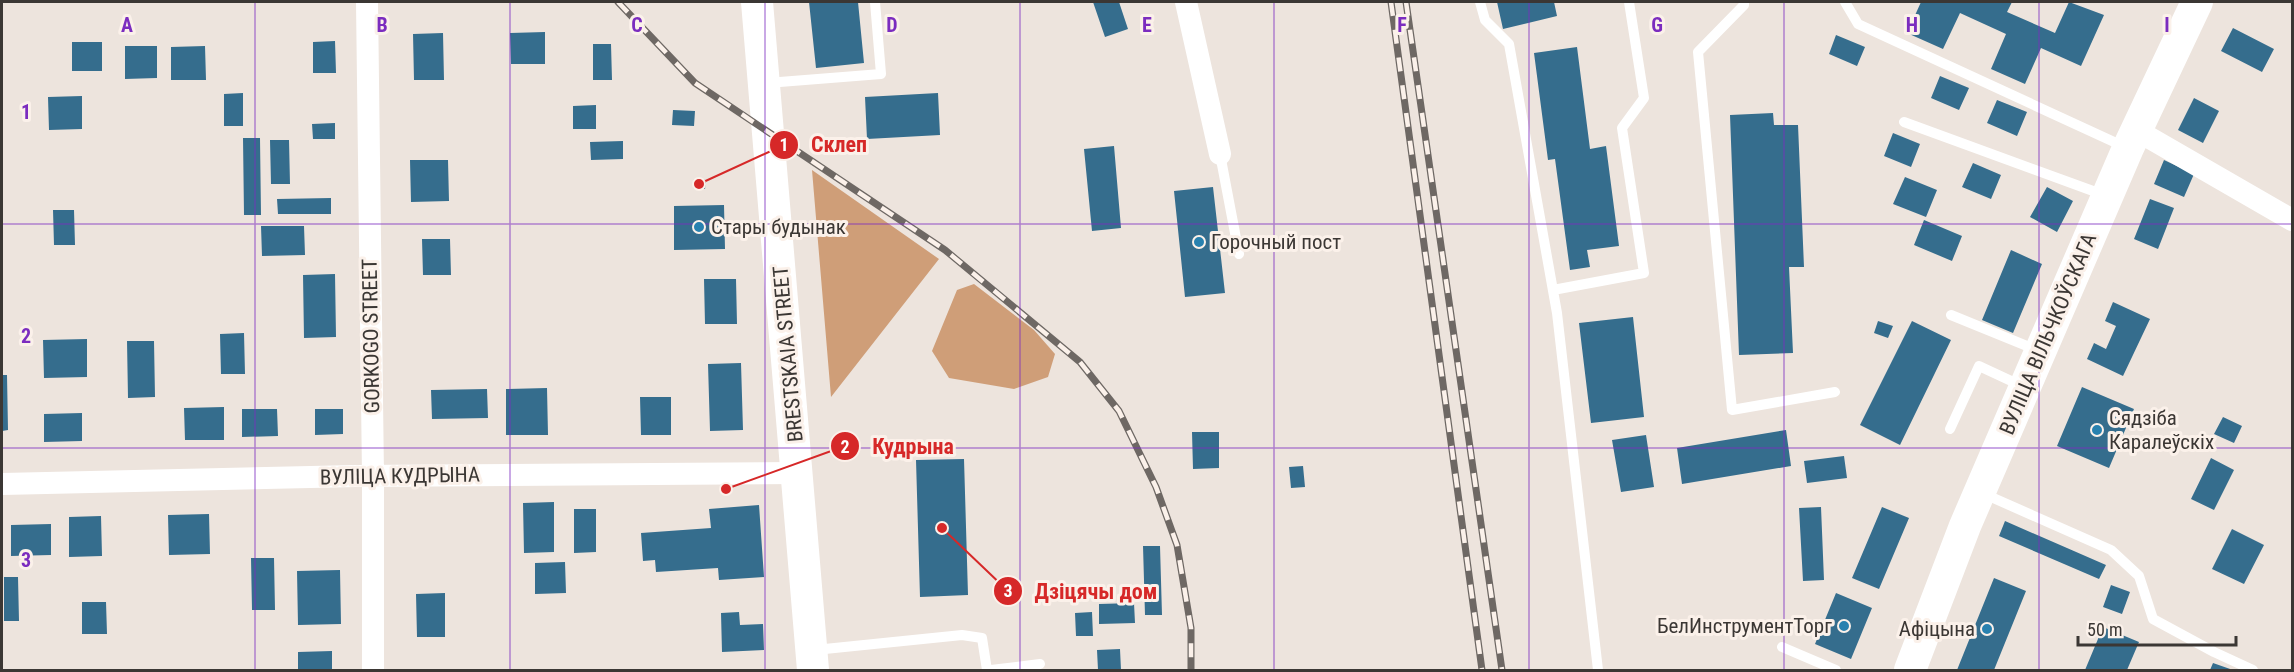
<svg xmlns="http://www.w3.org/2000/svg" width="2294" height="672" font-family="'Roboto Condensed',sans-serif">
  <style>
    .forest { fill: #cf9e78 }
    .building { fill: #356d8d }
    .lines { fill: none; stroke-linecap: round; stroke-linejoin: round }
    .service { stroke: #fff; stroke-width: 10 }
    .minor { stroke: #fff; stroke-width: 22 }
    .secondary { stroke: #fff; stroke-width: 32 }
    .rail-casing { stroke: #6e6864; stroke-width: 7 }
    .rail { stroke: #fbf1ea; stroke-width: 4.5; stroke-dasharray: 14; stroke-linecap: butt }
    .grid { fill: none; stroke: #7b2cbf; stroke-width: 1.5; stroke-opacity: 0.55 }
    .poi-dot { fill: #2881af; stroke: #fbf1ea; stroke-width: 2 }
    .labels { text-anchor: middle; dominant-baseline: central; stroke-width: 6; stroke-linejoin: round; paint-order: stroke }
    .poi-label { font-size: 21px; fill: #3b3734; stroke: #fbf1ea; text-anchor: start }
    .street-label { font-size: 21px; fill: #3b3734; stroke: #fbf1ea }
    .grid-label { font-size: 20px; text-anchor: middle; font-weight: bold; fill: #7b2cbf; stroke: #fbf1ea; stroke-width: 6; stroke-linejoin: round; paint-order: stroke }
    .leader { fill: none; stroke: #d62828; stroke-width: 2 }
    .callout-dot { fill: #d62828; stroke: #fbf1ea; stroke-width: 2 }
    .mark-label { font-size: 18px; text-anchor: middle; font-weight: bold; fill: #fff }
    .callout-label { font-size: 22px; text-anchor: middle; font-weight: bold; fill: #d62828; stroke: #fbf1ea; stroke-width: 6; stroke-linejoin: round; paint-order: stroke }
  </style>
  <rect width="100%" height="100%" fill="#ede4dd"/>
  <path class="forest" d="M812,170L939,259L831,397Z
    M974,284L1034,330L1055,354L1048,377L1014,389L949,378L932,351L957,290Z"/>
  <path class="building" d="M809,2H858L864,63L816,68Z
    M1093,2H1119L1128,29L1105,37Z
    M1497,2H1554L1557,16L1503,29Z
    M1921,2H2012L2007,12L2055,33L2069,2L2104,15L2081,66L2041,48L2025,84L1991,69L2006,34L1960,13L1943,49L1907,33Z
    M2233,28L2274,49L2262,72L2221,51Z
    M545,32V64H511L510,33Z
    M443,33L444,80H414L413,34Z
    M1836,35L1865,47L1857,66L1829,54Z
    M335,41L336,73H313V42Z
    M72,42H102V71H72Z
    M593,44H611L612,80H593Z
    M125,46H157V78L125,79Z
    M205,46L206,80H171V47Z
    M1577,47L1590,149L1606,146L1619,246L1587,250L1590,267L1570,270L1555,159L1548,160L1534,53Z
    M1940,76L1969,88L1959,110L1931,98Z
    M243,93V126H224V94Z
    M938,93L940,135L867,139L865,97Z
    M82,96V129L49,130L48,97Z
    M2194,98L2219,111L2203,143L2178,130Z
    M1997,100L2027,112L2017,136L1987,123Z
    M596,105V129H573V106Z
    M673,110L695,111L694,126L672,125Z
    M1773,113L1774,125H1798L1804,267H1789L1793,353L1739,355L1730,115Z
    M335,123V139H313L312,124Z
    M1893,133L1920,144L1911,167L1884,156Z
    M243,138H260L261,215H244Z
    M270,140H289L290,184H271Z
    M623,141V159L591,160L590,142Z
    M1114,146L1121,228L1092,231L1084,149Z
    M410,160H448L449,201L411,202Z
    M2164,160L2194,174L2184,197L2154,184Z
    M1973,163L2001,175L1991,199L1962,187Z
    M1905,177L1937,190L1926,217L1893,204Z
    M694,179L706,180L705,189L693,188Z
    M1213,187L1225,293L1185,297L1174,191Z
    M2047,187L2073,201L2057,232L2030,217Z
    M331,198V214H278L277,199Z
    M2150,199L2174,208L2158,249L2134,239Z
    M724,205L725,249L674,250V206Z
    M53,210H74L75,245H54Z
    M1924,220L1962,236L1952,261L1914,245Z
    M261,226H304L305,255L262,256Z
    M422,239H450L451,275H423Z
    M2011,250L2042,264L2013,333L1982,320Z
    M335,274L336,337L304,338L303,275Z
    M704,279H736L737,324H705Z
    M2113,302L2150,319L2123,376L2087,359L2094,343L2106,349L2116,326L2105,321Z
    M1633,317L1644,417L1591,423L1579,323Z
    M1878,321L1893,326L1888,338L1874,333Z
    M1912,321L1951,340L1900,445L1860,425Z
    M244,333L245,374H221L220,334Z
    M87,339V377L44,378L43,340Z
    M127,341H154L155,397L128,398Z
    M741,363L743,430L710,431L708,364Z
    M2,375H7L8,430L2,431Z
    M2082,387L2134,409L2109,468L2057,446Z
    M547,388L548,435H506V389Z
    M487,389L488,418L432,419L431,390Z
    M640,397H671V435H641Z
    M224,407V440H185L184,408Z
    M242,409H277L278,436L242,437Z
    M315,409H343V434L315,435Z
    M82,413V441L44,442V414Z
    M2223,417L2242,426L2234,443L2214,434Z
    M1786,430L1791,466L1682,484L1677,448Z
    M1192,432H1219V468L1193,469Z
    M1646,435L1654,487L1621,492L1612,440Z
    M1844,456L1847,478L1807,483L1804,461Z
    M2211,458L2234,470L2214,510L2191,499Z
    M964,459L968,595L920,597L916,460Z
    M1303,466L1305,487L1291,488L1289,467Z
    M554,502V552L524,553L523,503Z
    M759,505L764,577L719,580L718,568L656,572L655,560L643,561L641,533L711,528L709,509Z
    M1821,507L1824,580L1803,581L1799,508Z
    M1882,507L1909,518L1879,589L1852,578Z
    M574,509H596V552L574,553Z
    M209,514L210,554L169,555L168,515Z
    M101,516L102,556L69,557V517Z
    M2005,521L2106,565L2099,579L1999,536Z
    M51,524V555L11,556V525Z
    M2232,529L2264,545L2244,584L2212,569Z
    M1143,546H1160L1162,615H1145Z
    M251,558H274L275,610H252Z
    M565,562L566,593L535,594V563Z
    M340,570L341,624L298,625L297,571Z
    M4,577H18L19,621H4Z
    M1994,578L2026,591L1994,670H1957Z
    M2111,585L2130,592L2122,614L2103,607Z
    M445,593V637H417L416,594Z
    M1836,593L1872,608L1851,659L1815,644Z
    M82,602H106L107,634H82Z
    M1134,603L1135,623L1099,624V604Z
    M739,612L740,625L763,624L764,650L722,652L721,613Z
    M1092,612L1093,636H1076L1075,613Z
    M2103,627L2139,642L2127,670H2085Z
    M1120,649L1121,670H1098L1097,650Z
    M332,651V670H298V652Z
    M2213,663L2233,670H2210Z"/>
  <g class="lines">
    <path class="service" d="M1480,2L1485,20L1509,44L1557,313L1598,670
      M1744,2V5L1698,52L1732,410L1835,392
      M1845,2L1858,24L2125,147
      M767,83L881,74L875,2
      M1904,122L2104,195
      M1220,154L1239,254
      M1553,290L1644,273L1622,128L1644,98L1629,2
      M1951,315L2039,351
      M1950,429L1979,366L2022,386
      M1982,493L2111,550L2139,576L2153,619L2214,652L2253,670
      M1782,647L1836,670
      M815,650L962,635L982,638L987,670
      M991,670L1040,664"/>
    <path class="minor" d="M367,2L373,476V670
      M1186,2L1220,154
      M2136,130L2292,220
      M2,484L356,476L798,473"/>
    <path class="secondary" d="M757,2L813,670
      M1910,670L1965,526L2128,148L2197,2"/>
    <defs>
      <path id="rail" d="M618,2L695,83L945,250L1080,362L1119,411L1156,487L1177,545L1191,628V670
        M1391,2L1482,670
        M1406,2L1502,670"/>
    </defs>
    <use href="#rail" class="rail-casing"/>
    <use href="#rail" class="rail"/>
  </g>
  <path class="grid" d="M255,2V670M510,2V670M765,2V670M1020,2V670M1274,2V670M1529,2V670M1784,2V670M2039,2V670M2,224H2292M2,448H2292"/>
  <g class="poi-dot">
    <circle cx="699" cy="227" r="6"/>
    <circle cx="1199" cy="242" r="6"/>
    <circle cx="2097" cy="430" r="6"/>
    <circle cx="1844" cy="626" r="6"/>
    <circle cx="1987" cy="629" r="6"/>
  </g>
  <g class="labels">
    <g class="poi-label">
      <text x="711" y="227">Стары будынак</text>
      <text x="1211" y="242">Горочный пост</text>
      <text x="2109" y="418">Сядзіба<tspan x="2109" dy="24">Каралеўскіх</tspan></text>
      <text x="1832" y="626" text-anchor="end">БелИнструментТорг</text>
      <text x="1975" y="629" text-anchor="end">Афіцына</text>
    </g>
    <g class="street-label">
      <text transform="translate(2048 334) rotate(-67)">ВУЛІЦА ВІЛЬЧКОЎСКАГА</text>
      <text transform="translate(371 336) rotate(-91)">GORKOGO STREET</text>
      <text transform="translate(788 354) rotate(-95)">BRESTSKAIA STREET</text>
      <text transform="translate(400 476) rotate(-1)">ВУЛІЦА КУДРЫНА</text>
    </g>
  </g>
  <g class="grid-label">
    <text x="127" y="32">A</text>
    <text x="382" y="32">B</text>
    <text x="637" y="32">C</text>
    <text x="892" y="32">D</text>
    <text x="1147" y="32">E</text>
    <text x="1402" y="32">F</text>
    <text x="1657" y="32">G</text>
    <text x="1912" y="32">H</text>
    <text x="2167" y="32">I</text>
    <text x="26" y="119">1</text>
    <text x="26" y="343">2</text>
    <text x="26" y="567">3</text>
  </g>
  <path class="leader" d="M699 184L784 145M726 489L845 446M942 528L1008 591"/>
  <g class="callout-dot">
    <circle cx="699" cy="184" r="6"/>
    <circle cx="726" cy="489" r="6"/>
    <circle cx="942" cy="528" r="6"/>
    <circle cx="784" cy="145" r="15"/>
    <circle cx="845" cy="446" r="15"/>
    <circle cx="1008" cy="591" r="15"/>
  </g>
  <g class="mark-label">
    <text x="784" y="151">1</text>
    <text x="845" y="453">2</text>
    <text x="1008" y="597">3</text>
  </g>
  <g class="callout-label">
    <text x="839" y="152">Склеп</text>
    <text x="913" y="454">Кудрына</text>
    <text x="1096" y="599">Дзіцячы дом</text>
  </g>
  <rect width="2294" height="672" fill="none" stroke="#3b3734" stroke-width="6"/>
  <path d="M2078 636v9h158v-9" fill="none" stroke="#3b3734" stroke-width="3"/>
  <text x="2087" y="636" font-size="18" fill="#3b3734" stroke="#fbf1ea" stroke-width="4.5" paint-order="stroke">50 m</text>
</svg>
